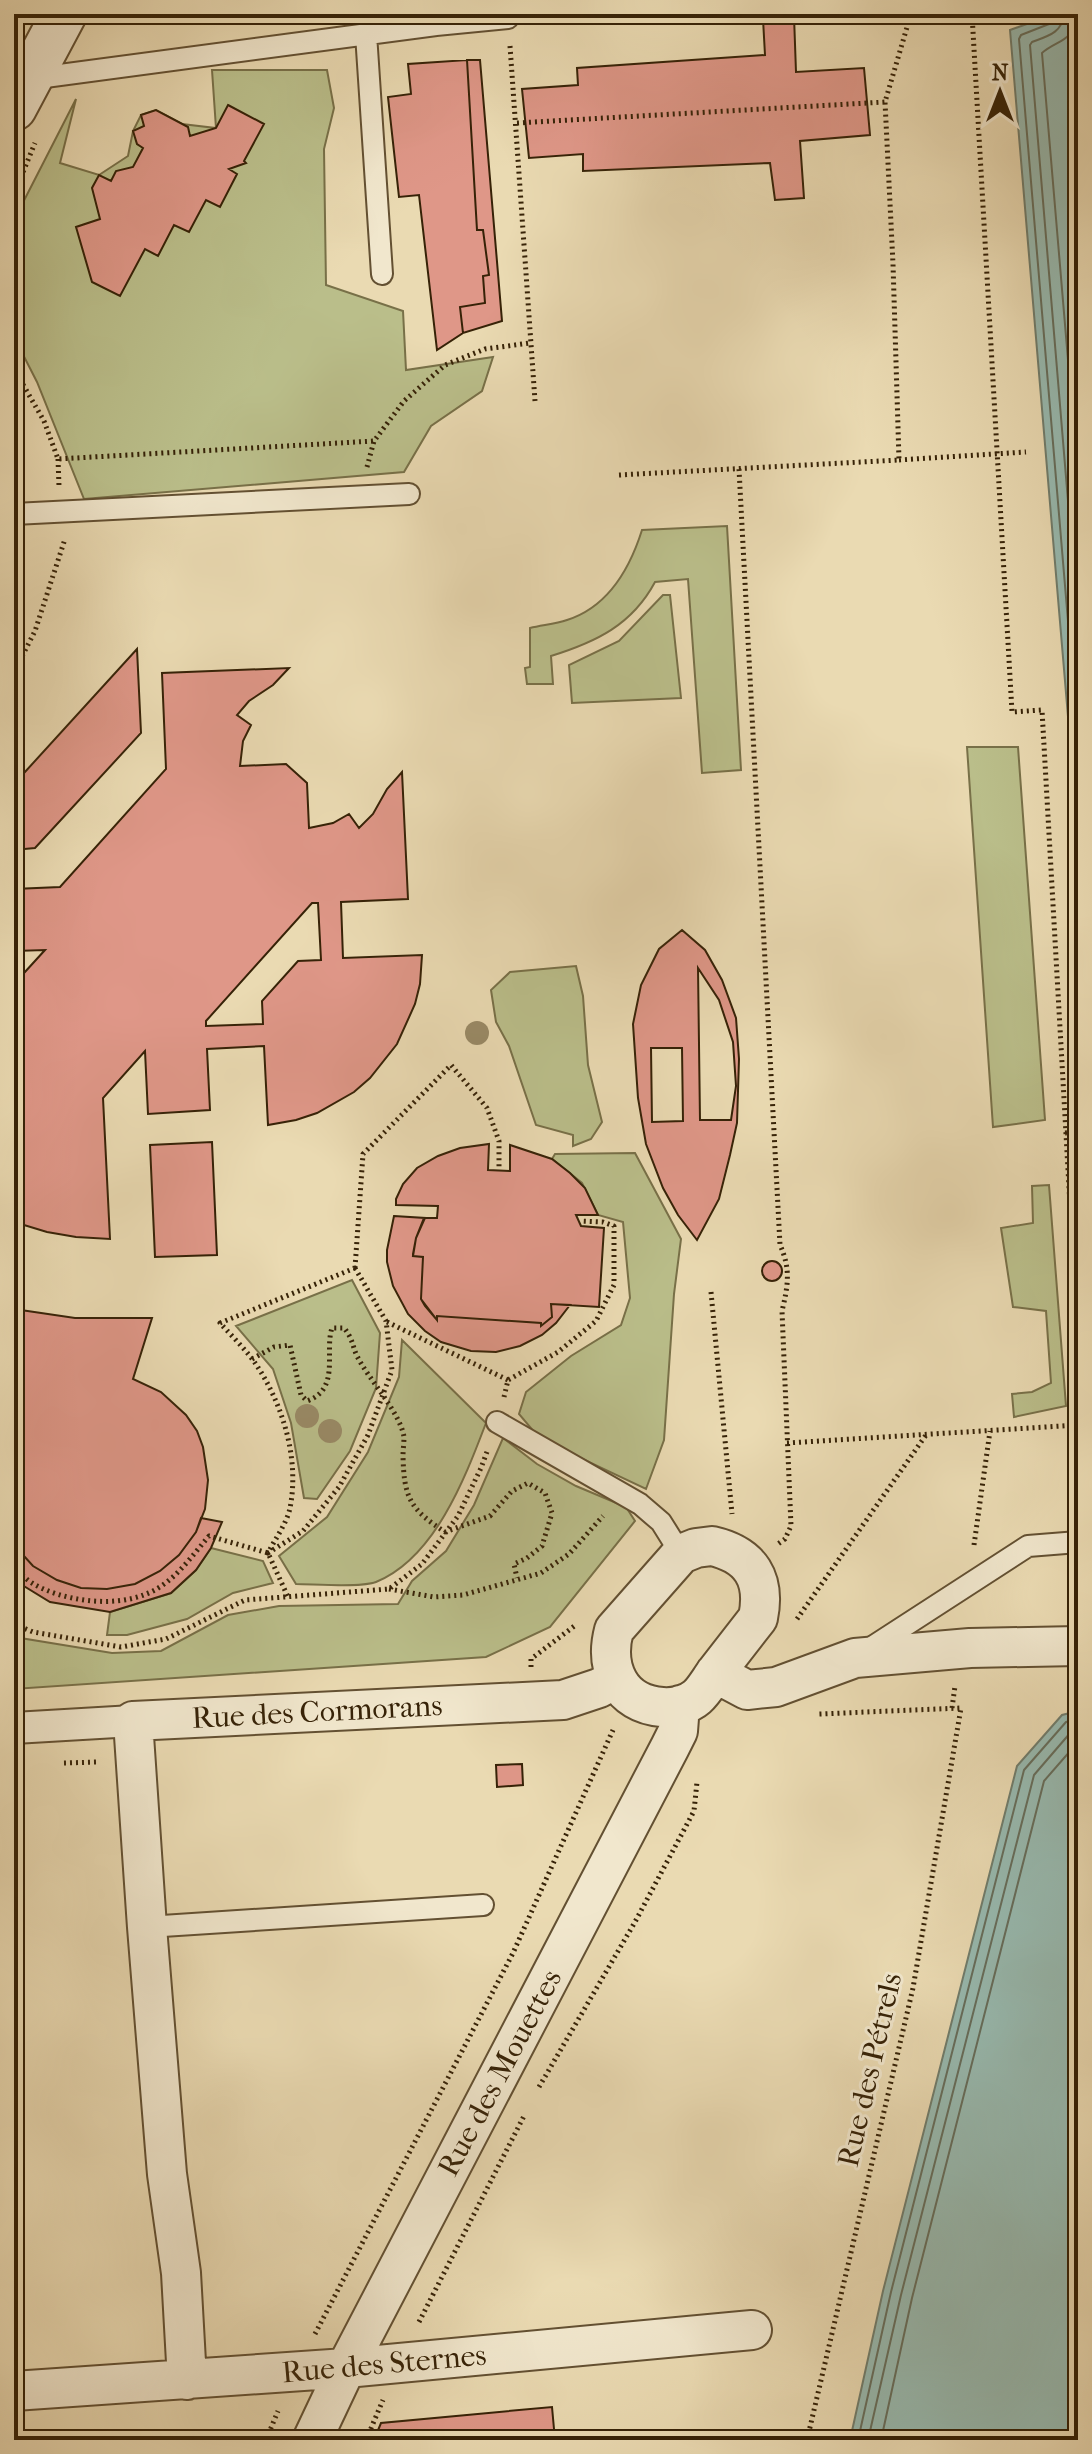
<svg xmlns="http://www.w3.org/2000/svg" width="1092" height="2454" font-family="'IM FELL French Canon',serif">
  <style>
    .green { fill: #babe8a; stroke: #787048; stroke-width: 2 }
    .water { fill: #98bab0; stroke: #717d6c; stroke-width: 2 }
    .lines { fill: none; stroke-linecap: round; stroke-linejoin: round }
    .shore { stroke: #676e5c; stroke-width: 2 }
    .building { fill: #df9788; stroke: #362207; stroke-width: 2; fill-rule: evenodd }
    .service-casing { stroke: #635032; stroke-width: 24 }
    .pedestrian-casing { stroke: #635032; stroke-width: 34 }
    .minor-casing { stroke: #635032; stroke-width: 42 }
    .tertiary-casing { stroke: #635032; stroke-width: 48 }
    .path { stroke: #362207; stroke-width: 5; stroke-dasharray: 2 4; stroke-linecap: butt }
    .service { stroke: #f1e7cd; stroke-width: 20 }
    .pedestrian { stroke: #f1e7cd; stroke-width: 30 }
    .minor { stroke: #f1e7cd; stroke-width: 38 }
    .tertiary { stroke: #f1e7cd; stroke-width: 44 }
    .tree { fill: #998a66 }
    .labels { text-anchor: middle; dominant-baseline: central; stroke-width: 6; stroke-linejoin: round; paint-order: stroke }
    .street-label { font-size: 30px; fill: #362207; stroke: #f1e7cd }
  </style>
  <rect width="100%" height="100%" fill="#eadab2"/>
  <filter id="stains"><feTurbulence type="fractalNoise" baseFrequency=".0025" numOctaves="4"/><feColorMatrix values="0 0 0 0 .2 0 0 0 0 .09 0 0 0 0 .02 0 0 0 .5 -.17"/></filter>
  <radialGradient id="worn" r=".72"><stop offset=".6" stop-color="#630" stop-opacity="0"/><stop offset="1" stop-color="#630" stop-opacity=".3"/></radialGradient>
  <path class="green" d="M212,70H327L334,108L324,149L326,285L403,311L406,370L493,357L482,391L431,426L404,472L84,499L37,382L14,337V220L76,99L60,163L99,175L128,156L133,131L141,115L156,110L182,124L216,128Z
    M727,526L741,770L702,773L688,579L655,582C632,625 596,642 551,656L553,684H527L525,668L530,667V628C542,625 555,624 567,620C608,607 630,568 642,530Z
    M663,595H670L681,698L572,703L569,665L619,641Z
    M967,747H1018L1045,1120L993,1127Z
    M576,966L583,996L588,1065L602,1122L591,1139L573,1146V1135L536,1125L509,1046L496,1022L491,990L510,972Z
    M635,1153L681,1239L674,1294L664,1440L646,1489L540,1439L519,1414L526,1392L571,1356L621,1325L630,1298L623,1222L598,1215L582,1183L552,1159L555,1154Z
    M1049,1185L1066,1406L1014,1417L1012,1394L1032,1392L1051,1383L1046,1311L1013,1307L1001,1228L1033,1223L1032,1186Z
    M352,1280L380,1333L376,1388L350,1451L317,1499L304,1498L291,1423L273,1369L236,1326Z
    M402,1340L486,1423C465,1478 435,1558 376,1582C362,1588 313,1584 296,1584L279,1556L327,1517L368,1452L399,1377Z
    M503,1438L537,1464L576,1486L626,1507L635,1521L550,1627L486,1657L14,1689V1637L112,1653L161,1651L228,1615L279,1606L398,1604L412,1581L446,1551L474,1505Z
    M211,1548L263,1561L273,1583L233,1593L187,1619L127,1635H107L110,1612L171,1593L196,1570Z"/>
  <path class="water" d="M1055,14H1078V835L1010,30Z
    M1078,1711V2440H850L883,2291L1017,1766L1062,1715Z"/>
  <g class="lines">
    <path class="shore" d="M1054,14L1049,24L1021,35L1019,39L1078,740
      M1064,14C1062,33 1048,36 1032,42L1030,45L1078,621
      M1076,14C1074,43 1058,39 1042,53L1078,478
      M858,2440L891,2292L1024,1770L1066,1722L1078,1719
      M868,2440L901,2295L1034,1775L1071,1732L1078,1729
      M881,2440L912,2298L1044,1781L1078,1742"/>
  </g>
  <path class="building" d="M794,16L796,72L864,68L870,135L800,141L804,198L775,200L770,163L583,171V154L529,158L522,89L578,85L577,68L765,55L763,19Z
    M467,60L477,230H483L489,275L483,276L485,303L460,307L463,333L437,350L419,195L399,197L388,97L411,94L408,64Z
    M467,60H480L502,321L463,333L460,307L485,303L483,276L489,275L483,230H477Z
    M228,105L264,124L244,161L246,163L229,169L237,174L220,207L206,200L189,232L174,225L158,256L145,249L120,296L92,282L76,227L100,219L92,188L99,175L111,181L116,171L133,167L143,148L137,144L133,131L144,126L141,115L156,110L188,127L190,136L216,128Z
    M137,649L141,733L35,848L14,850V784Z
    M289,668L273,685L249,701L237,715L251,725L243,741L240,766L286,764L307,783L309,828L333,823L349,814L359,828L373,814L387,789L402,772L408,899L341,902L343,958L422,955L420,984L415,1004L397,1044L370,1078L354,1092L317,1113L296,1120L268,1125L264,1046L207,1049L210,1110L148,1114L145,1051L103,1098L110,1239L76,1237L47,1232L14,1222V984L45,950L14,951V889L60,887L166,769L162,673ZM312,903H318L321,960L298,961L262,1001L263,1024L206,1026V1021Z
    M682,930L705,950L722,980L736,1018L739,1059L737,1123L730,1155L719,1199L697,1240L678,1215L663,1188L646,1144L638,1098L633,1024L641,985L659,949Z
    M698,968L719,1000L733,1042L736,1086L731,1120H700Z
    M651,1048H682L683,1121L652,1122Z
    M212,1142L217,1255L155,1257L150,1145Z
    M489,1144L488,1170L510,1171V1145L552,1159L570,1173L585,1188L598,1215H576L581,1226L604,1228L599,1307L551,1304L552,1317L541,1326V1323L437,1316V1320L425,1306L421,1299L423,1257L413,1256V1254L416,1238L424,1218H437L438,1206L396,1205V1199L403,1184L417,1168L438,1156L460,1148Z
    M394,1216L425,1218L416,1238L413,1256L423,1257L421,1299L437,1320V1316L541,1323V1326L552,1317L551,1304L570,1305L556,1323L542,1335L520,1346L496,1352L471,1351L441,1342L425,1331L408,1314L393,1286L387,1262V1250Z
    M762 1271a10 10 0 1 1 20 0a10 10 0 1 1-20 0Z
    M14,1309L75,1318H152L133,1379L161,1392L186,1415L197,1431L203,1447L208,1480L205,1509L196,1532L179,1555L160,1571L135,1584L107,1589L81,1588L57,1580L33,1566L14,1545Z
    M201,1518L222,1522L211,1548L196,1570L171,1593L110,1612L50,1602L14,1580V1545L33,1566L57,1580L81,1588L107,1589L135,1584L160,1571L179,1555L196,1532Z
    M522,1764L523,1785L497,1787L496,1765Z
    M552,2407L555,2440H374L381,2423Z
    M253,2434L251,2440H192Z"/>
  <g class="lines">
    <defs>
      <path id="service" d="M366,34L382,274
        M30,79L436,25L508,18V14
        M14,514L409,494
        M497,1422L640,1504L661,1522L681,1554
        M869,1649L1028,1546L1078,1542
        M147,1927L483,1905"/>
      <path id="pedestrian" d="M14,1728L133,1721"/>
      <path id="minor" d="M712,1546C751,1555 766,1579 758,1618C744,1636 730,1654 716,1672C710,1680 704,1691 697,1697C688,1705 673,1708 662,1707C620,1704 604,1668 614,1630L681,1554L696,1548Z
        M715,1673L747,1690L776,1687L855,1658L970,1648L1078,1646
        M187,2380L181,2273L167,2174L147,1927L133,1721L563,1700L599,1688L616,1679
        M14,2391L346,2368L752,2330
        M312,2440L346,2368L670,1747L678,1731L680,1705"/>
      <path id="tertiary" d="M14,108L64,14"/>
    </defs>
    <use href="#service" class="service-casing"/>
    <use href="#pedestrian" class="pedestrian-casing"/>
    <use href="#minor" class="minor-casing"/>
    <use href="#tertiary" class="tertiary-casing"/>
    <path class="path" d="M972,14L1012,712L1042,710L1078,1346
      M510,46L535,401
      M517,123L885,102
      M14,194L35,143
      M14,369L44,421L58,459L374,441
      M58,459L59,486
      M899,460L1026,452
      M367,467L374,441L404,401L445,365L485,349L530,343
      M739,469L780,1245C791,1269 788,1286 782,1311L791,1526L785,1539L778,1544
      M619,475L899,460L893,264L885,102L910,17L917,14
      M14,672L35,631L65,539
      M1065,1133L1078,1132
      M355,1268L386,1321L392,1370L368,1435L339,1487L303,1531L268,1553C275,1539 287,1523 290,1508C300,1458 282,1401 253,1360C243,1347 231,1335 220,1323Z
      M355,1268L363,1154L451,1065L487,1108L499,1141V1171
      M711,1292L732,1514
      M387,1322L508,1380
      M252,1359L274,1347L290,1345L301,1395L307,1401C341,1389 324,1351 332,1328H344C353,1339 352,1345 357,1356C369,1380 400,1412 404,1437C404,1443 403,1450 403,1456C404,1498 410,1509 445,1532L490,1516L512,1491L528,1483L545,1493L552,1513L542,1546L527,1558L514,1564L517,1578
      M504,1397L508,1380L558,1352L596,1321L614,1285V1226L603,1222L580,1221
      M787,1443L1078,1425
      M974,1545L990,1431
      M14,1566C19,1571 25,1579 32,1583C62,1601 113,1608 146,1594C173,1584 191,1557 209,1536L268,1553L288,1597
      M389,1589L434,1597L463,1595L541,1573L569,1554L603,1516
      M797,1619L926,1435
      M14,1624L33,1632L121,1647L166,1639L245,1600L389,1589L422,1564L458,1516L481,1468L488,1449
      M531,1667V1659L577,1624
      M952,1708L955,1686
      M64,1763L97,1762
      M539,2087L635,1922L694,1811L697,1782
      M419,2322L525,2114
      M315,2334L513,1953L613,1730
      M266,2440L278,2411
      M366,2440L383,2400
      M807,2440L913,1988L961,1708L819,1714"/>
    <use href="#service" class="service"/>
    <use href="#pedestrian" class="pedestrian"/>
    <use href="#minor" class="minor"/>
    <use href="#tertiary" class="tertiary"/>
  </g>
  <g class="tree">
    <circle cx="477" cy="1033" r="12"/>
    <circle cx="307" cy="1416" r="12"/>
    <circle cx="330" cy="1431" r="12"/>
  </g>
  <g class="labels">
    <g class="street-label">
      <text transform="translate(317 1712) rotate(-3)">Rue des Cormorans</text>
      <text transform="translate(870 2070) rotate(-77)">Rue des Pétrels</text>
      <text transform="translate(500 2073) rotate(-62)">Rue des Mouettes</text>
      <text transform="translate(384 2364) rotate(-5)">Rue des Sternes</text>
    </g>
  </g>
  <rect width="1092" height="2454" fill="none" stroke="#eadab2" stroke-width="48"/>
  <rect x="16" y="16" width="1060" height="2422" fill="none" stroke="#362207" stroke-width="4"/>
  <rect x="24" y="24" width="1044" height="2406" fill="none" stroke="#362207" stroke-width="2"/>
  <g transform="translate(1000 92)" stroke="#f1e7cd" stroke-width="6" paint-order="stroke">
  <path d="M0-6L14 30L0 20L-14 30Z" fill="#362207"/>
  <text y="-12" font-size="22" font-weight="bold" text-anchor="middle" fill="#362207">N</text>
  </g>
  <rect width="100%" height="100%" filter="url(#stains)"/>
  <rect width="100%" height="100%" fill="url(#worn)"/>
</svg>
